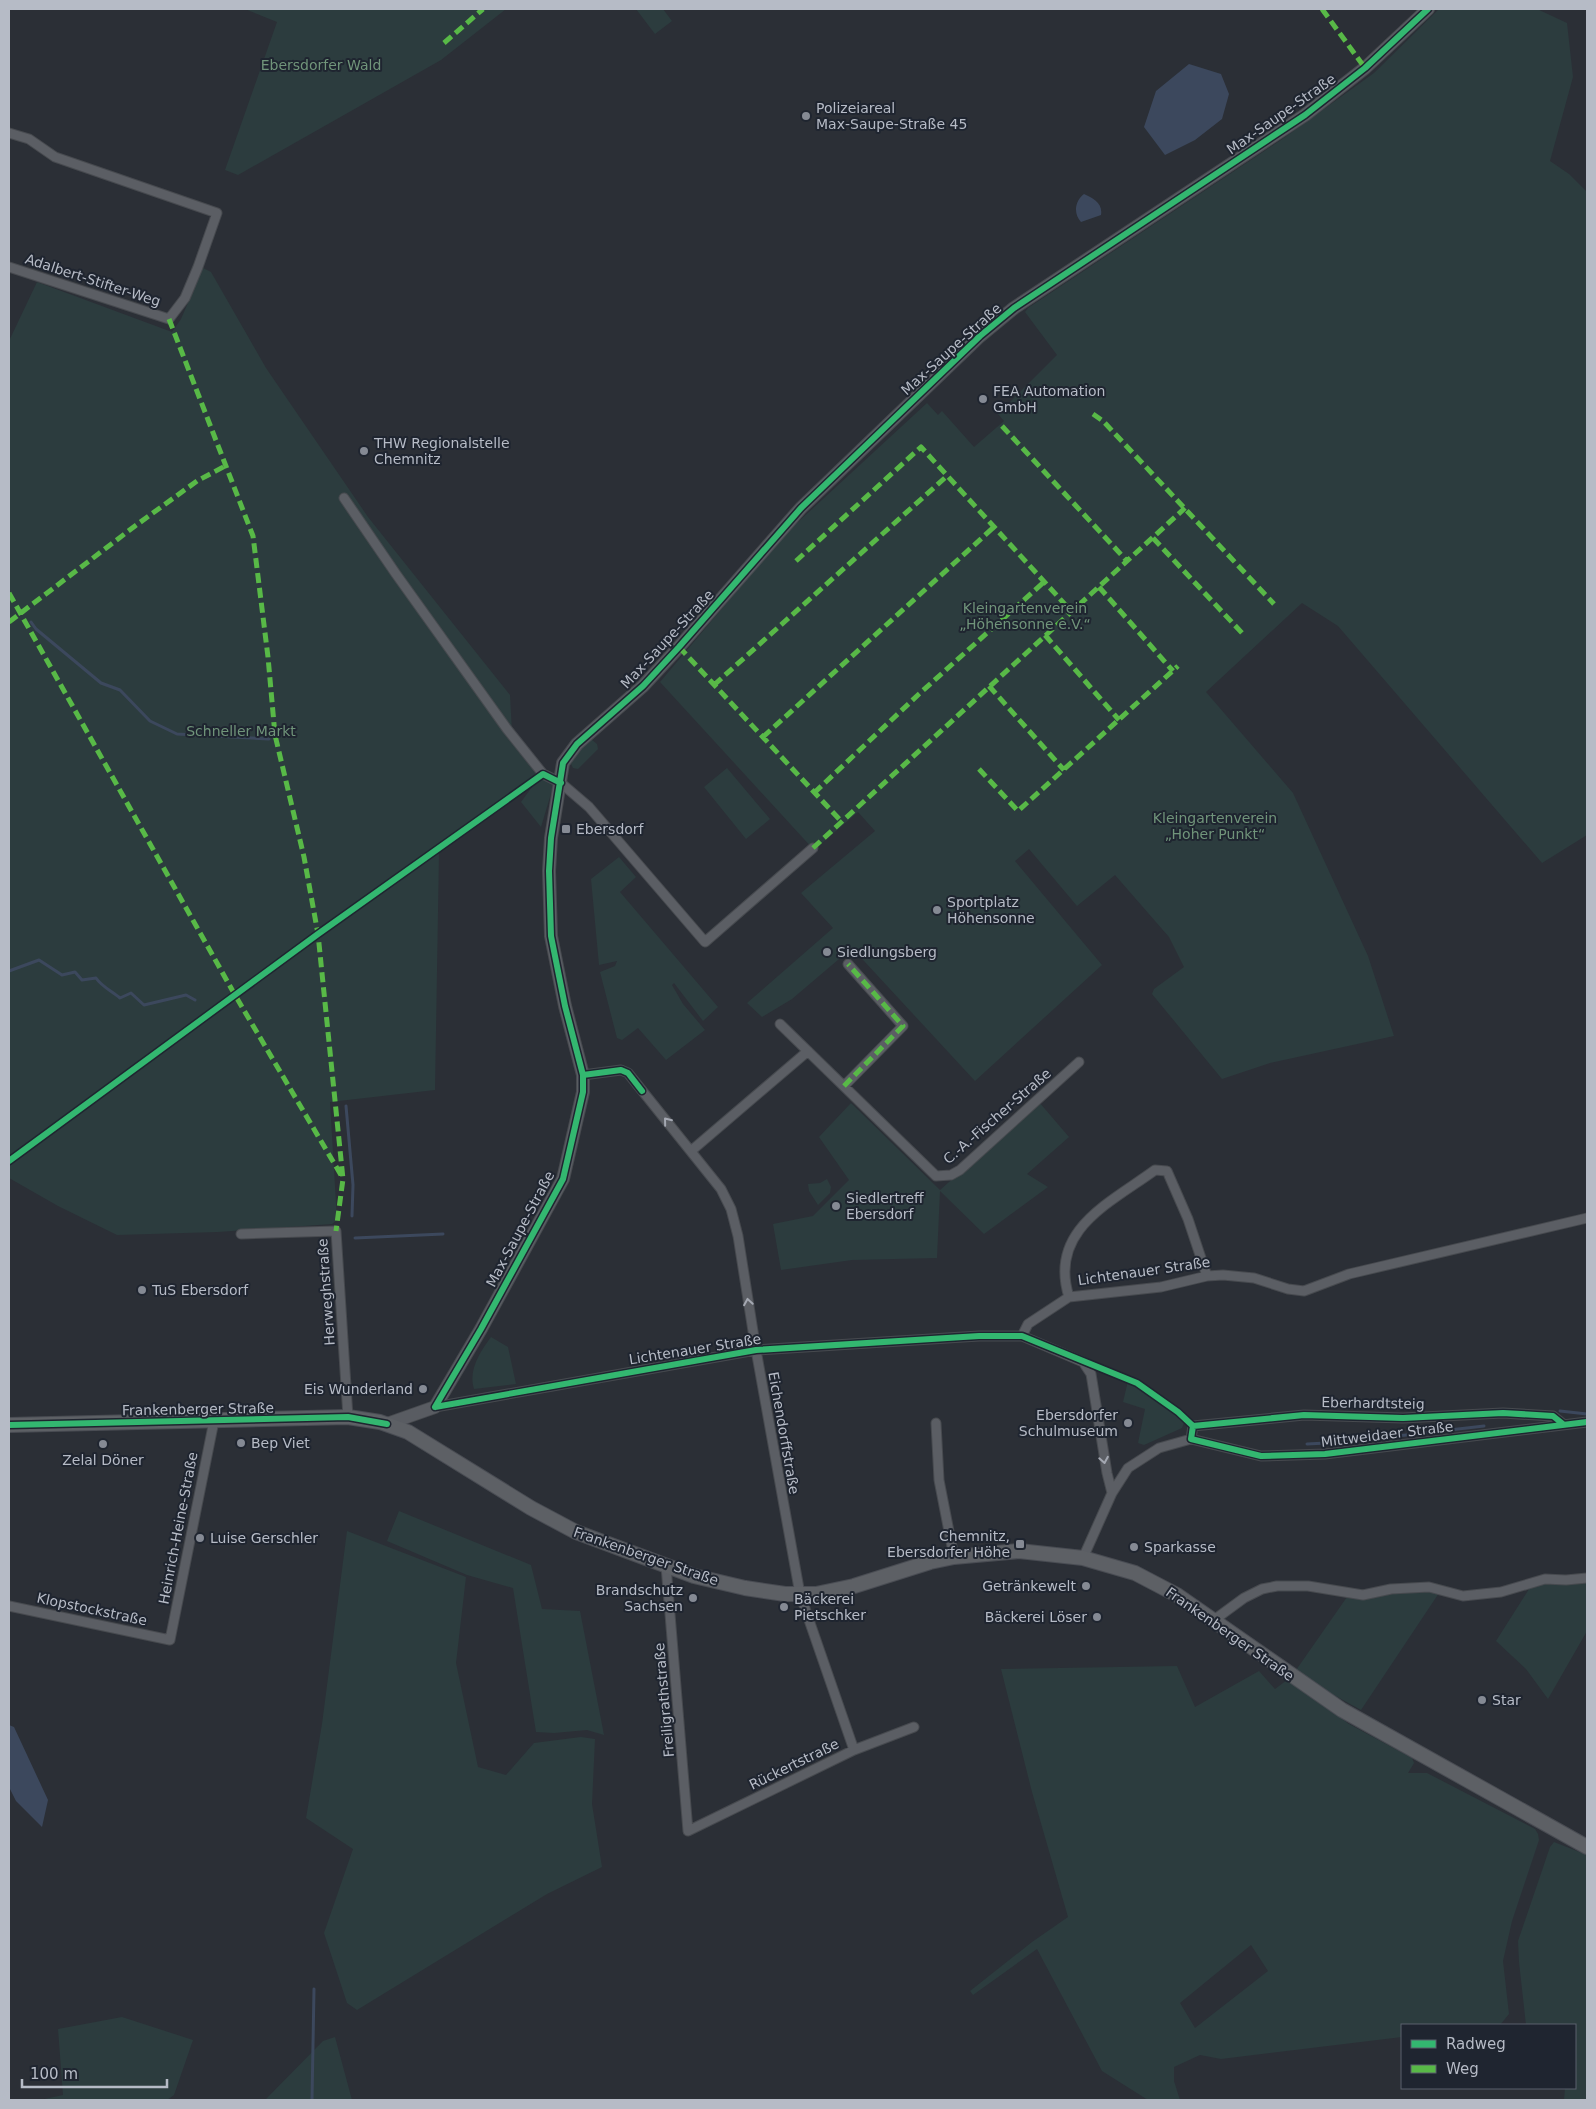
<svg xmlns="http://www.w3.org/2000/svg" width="1596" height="2109" font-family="'DejaVu Sans',sans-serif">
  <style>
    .green { fill: #2c3c3e; fill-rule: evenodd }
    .water { fill: #3c485d }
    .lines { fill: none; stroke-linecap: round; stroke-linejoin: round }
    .stream { stroke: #3c485d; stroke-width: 3 }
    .street-casing { stroke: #474a4f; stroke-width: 11 }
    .secondary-casing { stroke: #474a4f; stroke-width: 14 }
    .primary-casing { stroke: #494c53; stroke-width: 16 }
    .street { stroke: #5b5e64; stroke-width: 9 }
    .secondary { stroke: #595c62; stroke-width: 12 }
    .primary { stroke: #5d6065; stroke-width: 14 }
    .quiet { stroke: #58b947; stroke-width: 5; stroke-dasharray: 10 5; stroke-linecap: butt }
    .cycleway-casing { stroke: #1f2530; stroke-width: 9 }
    .cycleway { stroke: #33b770; stroke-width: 6 }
    .oneway { stroke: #a4a8b2 }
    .poi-dot { fill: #858a94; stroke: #1f2530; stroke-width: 2 }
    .labels { text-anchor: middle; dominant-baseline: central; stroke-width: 4; stroke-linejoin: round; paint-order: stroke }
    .park-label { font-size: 14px; fill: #70947a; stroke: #1f2530 }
    .poi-label { font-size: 14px; fill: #b6bbc6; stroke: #1f2530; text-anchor: start }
    .street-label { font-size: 14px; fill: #b6bbc6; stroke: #1f2530 }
  </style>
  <rect width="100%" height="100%" fill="#2b2f36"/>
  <path class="green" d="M245,9H506L441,60L238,175L225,170L277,22Z
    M636,9H663L672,21L655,34Z
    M1439,9H1537L1567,23L1573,77L1550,161L1569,174L1587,192V835L1542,863L1338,626L1302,603L1206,692L1293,793L1368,956L1394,1036L1270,1063L1222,1079L1152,994L1154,989L1184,967L1169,937L1115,875L1077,906L1029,849L1015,861L1102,965L975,1081L852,948L792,999L762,1017L747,1003L833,928L801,893L875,831L858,812L814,850L660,682L784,535L927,403L938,415L942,411L974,447L1004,421L998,414L1057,355L1025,312L1028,308L1281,140L1374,73Z
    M203,268L211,272L266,368L368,517L510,695L512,732L545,772L555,780L541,827L521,802L540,776L439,853L435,1090L330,1102L337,1220L332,1224L218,1232L117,1235L58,1206L9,1178V341L37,282L172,332L181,319Z
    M591,739L597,744L598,749L578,769L573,768L571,764L575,753Z
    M727,768L770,819L746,839L704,787Z
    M619,857L636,877L620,892L718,1007L703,1021L674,983L672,985L683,1004L705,1030L666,1060L638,1028L622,1040L617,1038L600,972L615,966L617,961L599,965L591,879Z
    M1039,1102L1069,1137L1027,1174L1048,1187L984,1234L940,1191L937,1258L852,1260L781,1270L773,1224L813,1216L849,1180L819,1137L851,1103L940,1190Z
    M827,1179L831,1187L830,1193L818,1205L809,1191L808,1184L820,1183Z
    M491,1337L508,1347L516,1384L474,1389C468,1370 480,1352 491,1337Z
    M1128,1381L1181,1418L1184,1423L1182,1428L1144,1445L1138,1443L1145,1409L1123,1402Z
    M399,1511L531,1565L542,1609L580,1611L604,1735L587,1730L554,1733L536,1732L513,1588L467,1575L387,1541Z
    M347,1531L466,1577L456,1663L478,1767L506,1775L534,1743L581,1737L595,1739L592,1804L602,1867L547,1894L357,2010L347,2003L324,1933L353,1849L306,1818L322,1724Z
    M1587,1582V1631L1548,1699L1526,1669L1496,1641L1531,1586L1540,1584Z
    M1429,1590L1439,1593L1361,1710L1294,1673L1347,1597L1364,1598L1390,1591Z
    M1177,1666L1195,1707L1259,1671L1275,1689L1287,1680L1349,1724L1412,1758L1414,1763L1408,1773H1427L1535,1829L1538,1834L1539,1840L1512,1921L1503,1961L1509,2014L1500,2025H1402V2037L1221,2059L1200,2055L1174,2067V2081L1180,2100H1148L1102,2071L1037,1949L973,1995L970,1991L1032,1942L1068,1917L1032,1792L1001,1669ZM1251,1945L1268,1971L1195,2028L1180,2003Z
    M1554,1842L1587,1855V2100H1564L1565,2088H1575V2025H1526L1519,1962L1518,1941L1550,1847Z
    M122,2017L193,2040L174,2095L167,2100H40L63,2095L58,2029Z
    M335,2037L352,2100H265L323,2041Z"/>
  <path class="water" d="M1189,64L1221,74L1229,94L1222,119L1195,140L1165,155L1144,127L1156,91Z
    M1084,194C1093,198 1103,203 1101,215L1081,222C1073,213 1075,201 1084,194Z
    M9,1725L14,1727L48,1800L42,1827L16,1801L9,1787Z"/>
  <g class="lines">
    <path class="stream" d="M31,622L36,629L101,683L120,690L150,721L177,734L269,739
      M9,971L39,960L62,975L75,972L82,980L96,978C102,987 112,991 120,998L131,993L144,1005L186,995L195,1000
      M346,1106L353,1185L352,1216
      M355,1238L443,1234
      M1560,1411L1587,1414
      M1307,1444L1346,1442L1484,1426
      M312,2100L314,1989"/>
    <defs>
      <path id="street" d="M9,133L29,139L55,157L217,213L198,267L185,298L169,319L9,267
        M344,498L396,574L507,729L543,774L561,783L589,807L705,942L813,848
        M780,1024L936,1176L951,1175L960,1170L1079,1062
        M583,1075L621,1070L628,1073L721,1189L731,1209L738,1236L756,1350L800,1594L854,1750
        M844,1086L903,1026L848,964
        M691,1151L808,1051
        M241,1234L336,1231L348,1417
        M1069,1297C1048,1230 1110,1203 1155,1170L1167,1171L1188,1219L1207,1276
        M1022,1336L1028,1324L1069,1297L1161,1287L1207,1276L1223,1275L1254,1278L1288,1289L1304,1291L1349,1274L1587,1218
        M435,1407L756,1350L979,1336H1022L1083,1362L1091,1374L1107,1473L1112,1493
        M936,1423L939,1480L954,1557
        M1191,1439L1193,1426L1304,1415L1403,1418L1503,1413L1553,1416L1563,1424
        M1083,1558L1112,1493L1128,1468L1159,1448L1191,1439L1261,1456L1325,1454L1587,1422
        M666,1566L688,1831L854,1750L914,1727
        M9,1606L170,1640L214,1421
        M1214,1620L1244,1598L1262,1589L1277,1586H1308L1363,1595L1391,1589L1429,1587L1463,1596L1501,1592L1545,1579L1566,1580L1587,1578"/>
      <path id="secondary" d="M387,1424L435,1407L481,1329L563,1179L583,1092V1075L565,1006L551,936L549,871L551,838L563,763L577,744L643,686L679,647L801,508L980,336L1014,308L1305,115L1365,68L1428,9"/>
      <path id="primary" d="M9,1425L348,1417L380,1422L408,1432L531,1508L576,1532L694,1576L745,1588L785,1594H816L854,1586L930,1562L954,1557L1019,1551L1083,1558L1135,1573L1177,1595L1342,1710L1587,1847"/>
    </defs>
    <use href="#street" class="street-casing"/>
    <use href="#secondary" class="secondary-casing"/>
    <use href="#primary" class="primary-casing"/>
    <use href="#street" class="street"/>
    <use href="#secondary" class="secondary"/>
    <use href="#primary" class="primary"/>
    <path class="quiet" d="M1322,9L1365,68
      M444,43L483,9
      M169,319L253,536L268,657L275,735L304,857L318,934L343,1179L336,1231
      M1093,414L1103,421L1274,604
      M1002,426L1127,561
      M1153,538L1243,634
      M796,561L921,447L1071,611
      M1099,587L1173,671
      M9,593L235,995L341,1175
      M9,622L135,526L197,481L227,465
      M1045,635L1119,720
      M679,647L841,821
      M714,685L947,476
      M989,686L1064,770
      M763,737L994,527
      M979,769L1018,811L1178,666
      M814,793L919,694L1044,582
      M813,848L1185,508
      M844,1086L903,1026L848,964"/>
    <defs>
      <path id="cycleway" d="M583,1075L621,1070L628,1073L642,1091
        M9,1161L318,934L543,774L561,783
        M435,1407L481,1329L563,1179L583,1092V1075L565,1006L551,936L549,871L551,838L563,763L577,744L643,686L679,647L801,508L980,336L1014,308L1305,115L1365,68L1428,9
        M435,1407L756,1350L979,1336H1022L1137,1383L1178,1412L1193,1426L1304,1415L1403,1418L1503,1413L1553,1416L1563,1424
        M9,1425L348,1417L387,1424
        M1193,1426L1191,1439L1261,1456L1325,1454L1587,1422"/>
    </defs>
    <use href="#cycleway" class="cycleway-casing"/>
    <use href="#cycleway" class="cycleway"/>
  </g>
  <defs><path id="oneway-chevron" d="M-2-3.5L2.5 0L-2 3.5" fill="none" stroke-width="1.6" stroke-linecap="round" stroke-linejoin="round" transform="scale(1.25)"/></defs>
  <g class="oneway">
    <use href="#oneway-chevron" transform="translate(667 1121) rotate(-129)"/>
    <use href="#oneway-chevron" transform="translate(748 1302) rotate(-99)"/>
    <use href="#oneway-chevron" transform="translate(1104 1460) rotate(80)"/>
  </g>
  <g class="poi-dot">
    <circle cx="806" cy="116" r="5"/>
    <circle cx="983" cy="399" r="5"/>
    <circle cx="364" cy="451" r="5"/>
    <rect x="561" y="824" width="10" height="10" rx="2.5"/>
    <circle cx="937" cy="910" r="5"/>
    <circle cx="827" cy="952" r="5"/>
    <circle cx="836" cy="1206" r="5"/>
    <circle cx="142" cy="1290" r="5"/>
    <circle cx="423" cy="1389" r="5"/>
    <circle cx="1128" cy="1423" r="5"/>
    <circle cx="241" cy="1443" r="5"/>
    <circle cx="103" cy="1444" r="5"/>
    <circle cx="200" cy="1538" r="5"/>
    <rect x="1015" y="1539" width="10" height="10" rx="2.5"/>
    <circle cx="1134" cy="1547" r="5"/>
    <circle cx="1086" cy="1586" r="5"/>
    <circle cx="693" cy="1598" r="5"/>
    <circle cx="784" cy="1607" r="5"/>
    <circle cx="1097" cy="1617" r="5"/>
    <circle cx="1482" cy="1700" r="5"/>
  </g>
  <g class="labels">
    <g class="park-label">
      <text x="321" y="65">Ebersdorfer Wald</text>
      <text x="1025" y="608">Kleingartenverein<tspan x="1025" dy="16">„Höhensonne e.V.“</tspan></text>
      <text x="241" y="731">Schneller Markt</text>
      <text x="1215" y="818">Kleingartenverein<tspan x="1215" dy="16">„Hoher Punkt“</tspan></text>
    </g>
    <g class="poi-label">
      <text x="816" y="108">Polizeiareal<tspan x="816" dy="16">Max-Saupe-Straße 45</tspan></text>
      <text x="993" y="391">FEA Automation<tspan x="993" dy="16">GmbH</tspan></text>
      <text x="374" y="443">THW Regionalstelle<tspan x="374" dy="16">Chemnitz</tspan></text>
      <text x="576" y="829">Ebersdorf</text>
      <text x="947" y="902">Sportplatz<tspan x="947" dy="16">Höhensonne</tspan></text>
      <text x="837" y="952">Siedlungsberg</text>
      <text x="846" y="1198">Siedlertreff<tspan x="846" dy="16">Ebersdorf</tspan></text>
      <text x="152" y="1290">TuS Ebersdorf</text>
      <text x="413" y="1389" text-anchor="end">Eis Wunderland</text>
      <text x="1118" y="1415" text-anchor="end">Ebersdorfer<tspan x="1118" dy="16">Schulmuseum</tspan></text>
      <text x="251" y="1443">Bep Viet</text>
      <text x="103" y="1460" text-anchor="middle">Zelal Döner</text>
      <text x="1010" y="1536" text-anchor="end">Chemnitz,<tspan x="1010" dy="16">Ebersdorfer Höhe</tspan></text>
      <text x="210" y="1538">Luise Gerschler</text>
      <text x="1144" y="1547">Sparkasse</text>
      <text x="1076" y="1586" text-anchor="end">Getränkewelt</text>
      <text x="683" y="1590" text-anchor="end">Brandschutz<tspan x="683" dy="16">Sachsen</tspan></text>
      <text x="794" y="1599">Bäckerei<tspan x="794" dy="16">Pietschker</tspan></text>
      <text x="1087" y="1617" text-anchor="end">Bäckerei Löser</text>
      <text x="1492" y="1700">Star</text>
    </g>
    <g class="street-label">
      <text transform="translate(1281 114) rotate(-35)">Max-Saupe-Straße</text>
      <text transform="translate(93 280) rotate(18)">Adalbert-Stifter-Weg</text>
      <text transform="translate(951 349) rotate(-42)">Max-Saupe-Straße</text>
      <text transform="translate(667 639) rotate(-47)">Max-Saupe-Straße</text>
      <text transform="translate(997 1116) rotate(-41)">C.-A.-Fischer-Straße</text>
      <text transform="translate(520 1229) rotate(-62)">Max-Saupe-Straße</text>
      <text transform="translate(1144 1271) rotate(-8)">Lichtenauer Straße</text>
      <text transform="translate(326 1292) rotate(-94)">Herweghstraße</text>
      <text transform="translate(695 1349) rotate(-9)">Lichtenauer Straße</text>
      <text transform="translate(1373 1403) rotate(1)">Eberhardtsteig</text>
      <text transform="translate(198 1409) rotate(-1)">Frankenberger Straße</text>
      <text transform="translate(784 1433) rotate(80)">Eichendorffstraße</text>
      <text transform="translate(1387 1434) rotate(-7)">Mittweidaer Straße</text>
      <text transform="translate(178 1528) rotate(-79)">Heinrich-Heine-Straße</text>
      <text transform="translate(646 1556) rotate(19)">Frankenberger Straße</text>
      <text transform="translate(92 1609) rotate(12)">Klopstockstraße</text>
      <text transform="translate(1230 1634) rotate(35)">Frankenberger Straße</text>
      <text transform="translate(664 1700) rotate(-95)">Freiligrathstraße</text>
      <text transform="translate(794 1764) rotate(-26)">Rückertstraße</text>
    </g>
  </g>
  <rect width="1596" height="2109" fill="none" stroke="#b6bbc6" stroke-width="20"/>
  <rect x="1401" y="2024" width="175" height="65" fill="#1f2530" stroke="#5b616c"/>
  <rect x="1411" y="2040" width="25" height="8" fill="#33b770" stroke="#5b616c"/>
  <text x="1446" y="2049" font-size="15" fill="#b6bbc6">Radweg</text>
  <rect x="1411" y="2065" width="25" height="8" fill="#58b947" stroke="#5b616c"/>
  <text x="1446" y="2074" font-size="15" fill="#b6bbc6">Weg</text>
  <path d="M22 2079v8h145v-8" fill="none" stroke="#b6bbc6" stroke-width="2.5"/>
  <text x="30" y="2079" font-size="15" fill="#b6bbc6" stroke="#1f2530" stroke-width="4" paint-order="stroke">100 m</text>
</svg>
